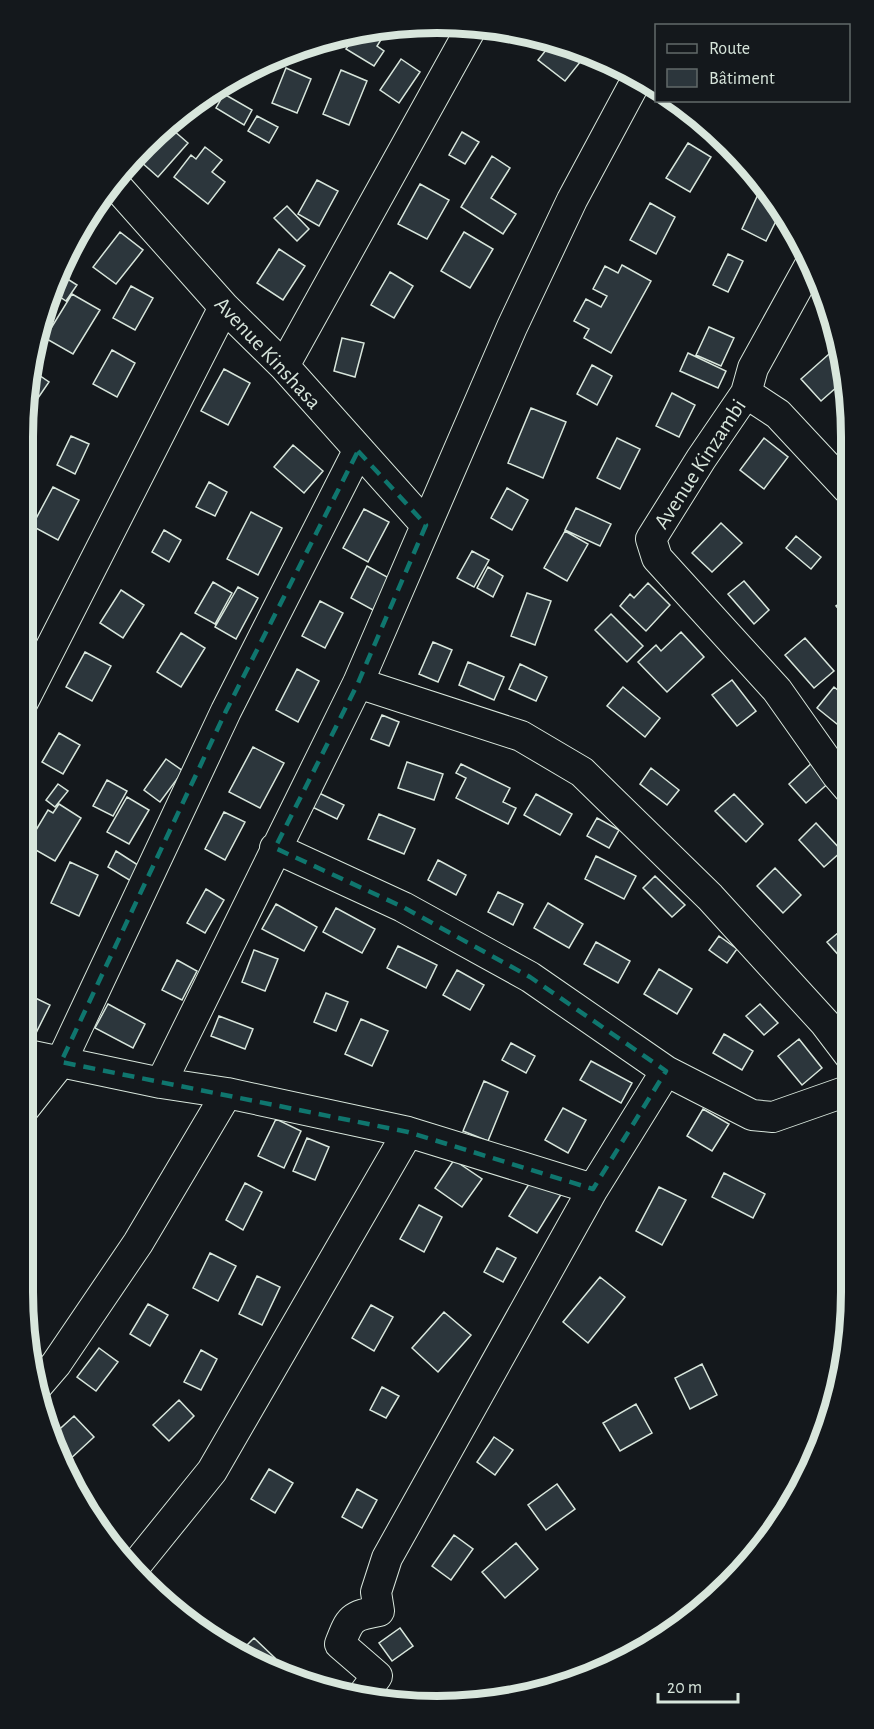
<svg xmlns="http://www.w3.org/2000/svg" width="874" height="1729" font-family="'Alegreya Sans',sans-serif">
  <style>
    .building { fill: #2c363c; stroke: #d8e6dc; stroke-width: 1.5 }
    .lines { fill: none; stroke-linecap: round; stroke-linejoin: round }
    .minor-casing { stroke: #d8e6dc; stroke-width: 32 }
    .minor { stroke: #14181c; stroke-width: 30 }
    .marked { fill: none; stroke: #0f766e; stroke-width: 4.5; stroke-dasharray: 12 8; stroke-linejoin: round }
    .labels { text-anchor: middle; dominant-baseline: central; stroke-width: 4.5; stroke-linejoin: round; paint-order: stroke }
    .street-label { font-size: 22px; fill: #d8e6dc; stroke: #14181c }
    .rim { fill: none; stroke: #d8e6dc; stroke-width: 8 }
  </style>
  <rect width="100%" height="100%" fill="#14181c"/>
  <path class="building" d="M383,26L389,27L377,46L384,51L374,66L346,49L357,32Z
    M554,40L581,61L565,81L538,60Z
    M401,59L420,72L399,103L380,90Z
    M286,68L311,79L297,113L272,103Z
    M341,70L367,81L349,125L323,114Z
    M224,94L252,110L244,125L216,108Z
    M257,116L278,127L269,143L248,131Z
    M166,124L188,143L158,177L140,161L152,148L147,144Z
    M462,132L479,142L465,164L449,155Z
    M688,143L711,157L690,192L666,178Z
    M205,147L222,160L212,172L225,182L208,204L174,177L191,155L196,159Z
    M492,156L510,168L491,198L516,214L503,234L461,207Z
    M317,180L338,191L319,226L298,214Z
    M420,184L449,200L427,239L398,224Z
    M761,188L771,193L781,211L766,241L742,229Z
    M650,203L675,217L656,254L630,240Z
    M287,206L309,229L297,241L274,218Z
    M120,232L143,250L116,284L93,267Z
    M464,232L493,249L470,288L441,271Z
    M279,249L305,266L283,300L257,283Z
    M728,254L743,261L728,292L713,285Z
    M622,265L651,281L611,353L584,338L589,329L574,321L586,299L601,307L607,296L593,289L605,266L618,273Z
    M390,272L413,286L394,318L371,305Z
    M58,273L77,285L66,301L51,291Z
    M131,286L153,298L135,330L113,318Z
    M72,294L100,310L73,354L45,338Z
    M709,327L734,338L721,366L696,355Z
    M342,338L364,343L355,377L334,371Z
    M838,346L847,378L821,401L801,379Z
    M112,350L135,363L117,397L93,384Z
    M688,353L726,371L718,388L680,371Z
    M592,365L612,376L597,405L577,394Z
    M30,369L49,382L25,417L23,410Z
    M224,369L250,383L228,425L201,411Z
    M672,393L695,405L679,437L656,426Z
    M531,408L566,422L543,478L508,463Z
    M71,436L89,444L75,474L57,465Z
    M617,438L640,449L620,489L597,478Z
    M764,438L788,457L764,489L740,470Z
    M293,445L323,471L304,493L274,467Z
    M23,461L31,465L23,479Z
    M209,482L227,492L215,516L196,507Z
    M53,487L79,500L58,540L32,526Z
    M507,488L528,500L512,530L491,518Z
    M576,508L611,524L600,546L565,530Z
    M364,509L389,522L368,562L343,548Z
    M251,512L282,528L258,575L227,559Z
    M721,523L742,543L712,572L692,553Z
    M164,530L181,540L169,562L152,552Z
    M565,531L588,544L567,581L544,568Z
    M796,536L821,557L811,569L786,548Z
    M472,551L489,560L474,587L457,578Z
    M367,566L389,578L373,610L351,598Z
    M488,567L503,576L493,597L477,588Z
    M744,581L769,610L754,624L728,594Z
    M213,582L232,593L215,624L195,613Z
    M648,583L670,605L646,631L620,606L630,594L634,598Z
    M23,587L31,591L23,605Z
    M238,587L258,598L236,639L215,627Z
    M121,590L144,605L123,638L100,623Z
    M527,593L551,601L535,645L511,636Z
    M849,597V622L836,606Z
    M320,601L343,613L325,648L302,636Z
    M611,614L643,646L627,662L595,630Z
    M681,632L704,657L667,692L638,662L656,645L661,651Z
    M181,633L205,648L181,687L157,672Z
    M805,638L834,671L814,688L785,655Z
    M433,642L452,650L438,682L419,674Z
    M85,652L111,666L92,701L66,687Z
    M468,662L504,677L494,700L459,685Z
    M520,664L547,677L536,701L509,689Z
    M297,669L319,681L298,722L276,710Z
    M732,680L756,711L737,726L712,695Z
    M623,687L660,718L645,737L607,706Z
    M834,687L849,699V730L847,732L817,708Z
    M382,715L399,722L389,746L371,739Z
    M59,733L80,745L63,774L42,762Z
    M253,747L284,763L260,808L229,792Z
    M166,759L183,771L160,802L144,790Z
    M814,761L832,780L806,803L789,784Z
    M407,762L443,774L434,800L398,788Z
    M461,764L510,788L503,802L516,808L508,824L456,798L466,778L456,773Z
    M651,768L679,790L667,805L640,784Z
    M107,780L127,791L113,816L93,806Z
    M58,784L68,791L55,807L46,800Z
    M315,791L344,805L337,819L308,805Z
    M536,794L572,814L560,835L524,815Z
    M734,794L763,824L746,842L715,811Z
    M127,797L149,810L129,844L107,832Z
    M59,804L81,818L55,861L27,845L48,810L53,813Z
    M224,812L245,822L225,860L205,849Z
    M379,814L415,829L404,854L368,839Z
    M597,818L619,830L609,848L587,836Z
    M816,823L842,851L824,867L799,840Z
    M116,851L141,867L131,881L108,867Z
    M596,856L636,876L624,899L585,879Z
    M438,860L466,875L456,895L428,880Z
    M70,862L98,875L79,916L51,903Z
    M775,868L801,895L783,913L757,886Z
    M655,876L685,905L672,917L643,888Z
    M206,889L224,900L205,933L187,923Z
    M498,892L523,904L513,925L488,912Z
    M548,903L583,924L569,948L534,928Z
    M276,904L317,927L304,951L262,929Z
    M336,908L375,929L362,953L323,932Z
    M844,928L850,935L849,967L827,942Z
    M719,936L737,949L727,963L709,950Z
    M596,942L630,961L618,983L584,964Z
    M398,946L437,965L426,988L387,968Z
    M254,950L278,959L265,991L242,982Z
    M177,960L197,971L182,1000L162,990Z
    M659,969L692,989L677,1014L644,994Z
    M457,970L484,985L470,1010L443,995Z
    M25,993L50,1005L30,1045L23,1042V998Z
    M326,993L348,1002L336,1031L314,1022Z
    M108,1004L145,1024L133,1048L95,1028Z
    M760,1004L778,1023L764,1035L746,1016Z
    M219,1016L253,1029L245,1049L211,1036Z
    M361,1019L388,1031L372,1066L345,1054Z
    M724,1034L753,1051L742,1070L713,1053Z
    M799,1039L822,1068L802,1085L778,1056Z
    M511,1043L535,1056L526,1073L502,1060Z
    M591,1061L632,1083L621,1103L580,1080Z
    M484,1081L508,1092L488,1141L463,1131Z
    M563,1108L586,1120L568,1153L545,1140Z
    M703,1109L729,1124L712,1151L687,1136Z
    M276,1119L301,1131L284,1168L258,1156Z
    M307,1138L329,1147L315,1180L293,1171Z
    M454,1160L482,1179L462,1207L435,1188Z
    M724,1173L765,1194L753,1218L712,1197Z
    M534,1176L562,1193L537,1233L509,1216Z
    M245,1183L262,1192L243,1230L226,1220Z
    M659,1187L686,1200L662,1245L636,1231Z
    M419,1205L442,1217L424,1252L400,1239Z
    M497,1248L516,1258L503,1282L484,1272Z
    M210,1253L236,1266L218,1301L193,1288Z
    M257,1276L280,1287L262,1325L239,1314Z
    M600,1277L625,1297L588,1343L563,1322Z
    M148,1304L168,1315L150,1346L130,1334Z
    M371,1305L393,1317L374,1351L352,1338Z
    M444,1312L471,1335L438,1372L412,1348Z
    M99,1348L118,1362L96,1391L77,1377Z
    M201,1350L217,1359L201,1390L184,1382Z
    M702,1364L717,1395L690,1409L675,1378Z
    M382,1387L399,1396L386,1418L370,1410Z
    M179,1400L194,1416L169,1441L153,1425Z
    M636,1404L652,1433L620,1451L603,1423Z
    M74,1416L94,1437L68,1461L58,1450L51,1437Z
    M494,1437L513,1450L495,1475L477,1462Z
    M269,1469L293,1483L275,1513L251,1499Z
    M557,1484L575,1509L546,1530L528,1505Z
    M357,1489L377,1500L362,1528L342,1517Z
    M454,1535L473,1549L451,1580L432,1566Z
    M516,1543L538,1569L505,1598L482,1572Z
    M400,1628L413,1646L392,1661L379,1643Z
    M254,1638L275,1658L268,1665L238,1654Z"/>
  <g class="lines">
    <defs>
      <path id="minor" d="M112,181L224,307L284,366L426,525
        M811,263L753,368L746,393L701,459L651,539L657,558L777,690L837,775L849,789
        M284,366L473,25
        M746,393L778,414L848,489
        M358,683L521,736L582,772L710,897L825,1023L850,1056
        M23,702L224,307
        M275,848L403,907L530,977L666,1071L752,1115L773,1117L850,1090
        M23,1054L161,1083L227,1093L408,1132L593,1189
        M161,1083L358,683L512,327L572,200L638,77
        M23,1110L61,1062L226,711L358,451
        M38,1385L56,1364L138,1243L227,1093
        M132,1570L212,1471L408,1132
        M360,1699L377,1676L340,1644C350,1618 351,1616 379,1611L376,1592L387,1558L593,1189L666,1071"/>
    </defs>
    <use href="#minor" class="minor-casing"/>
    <use href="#minor" class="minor"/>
  </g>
  <path class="marked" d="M358,451L426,525L358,683L275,848L403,907L530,977L666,1071L593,1189L408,1132L61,1062L226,711Z"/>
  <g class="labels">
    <g class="street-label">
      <text transform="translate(268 353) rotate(47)">Avenue Kinshasa</text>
      <text transform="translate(700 464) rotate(-57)">Avenue Kinzambi</text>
    </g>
  </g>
  <path d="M0 0H874V1729H0ZM437 33H437A404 404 0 0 1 841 437V1292A404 404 0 0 1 437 1696H437A404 404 0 0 1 33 1292V437A404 404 0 0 1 437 33Z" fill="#14181c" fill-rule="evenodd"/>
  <path class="rim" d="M437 33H437A404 404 0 0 1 841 437V1292A404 404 0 0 1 437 1696H437A404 404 0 0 1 33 1292V437A404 404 0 0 1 437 33Z"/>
  <rect x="655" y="24" width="195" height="78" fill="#14181c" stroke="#626a69" stroke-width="1.5"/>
  <rect x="667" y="44" width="30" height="9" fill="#14181c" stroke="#626a69" stroke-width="1.5"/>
  <text x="709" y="54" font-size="18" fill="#d8e6dc">Route</text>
  <rect x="667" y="69" width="30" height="18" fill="#2c363c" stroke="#626a69" stroke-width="1.5"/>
  <text x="709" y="84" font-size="18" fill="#d8e6dc">Bâtiment</text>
  <path d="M658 1693v9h80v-9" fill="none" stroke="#d8e6dc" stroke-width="3"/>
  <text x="667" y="1693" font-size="18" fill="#d8e6dc" stroke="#14181c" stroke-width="4.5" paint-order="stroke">20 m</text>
</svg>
